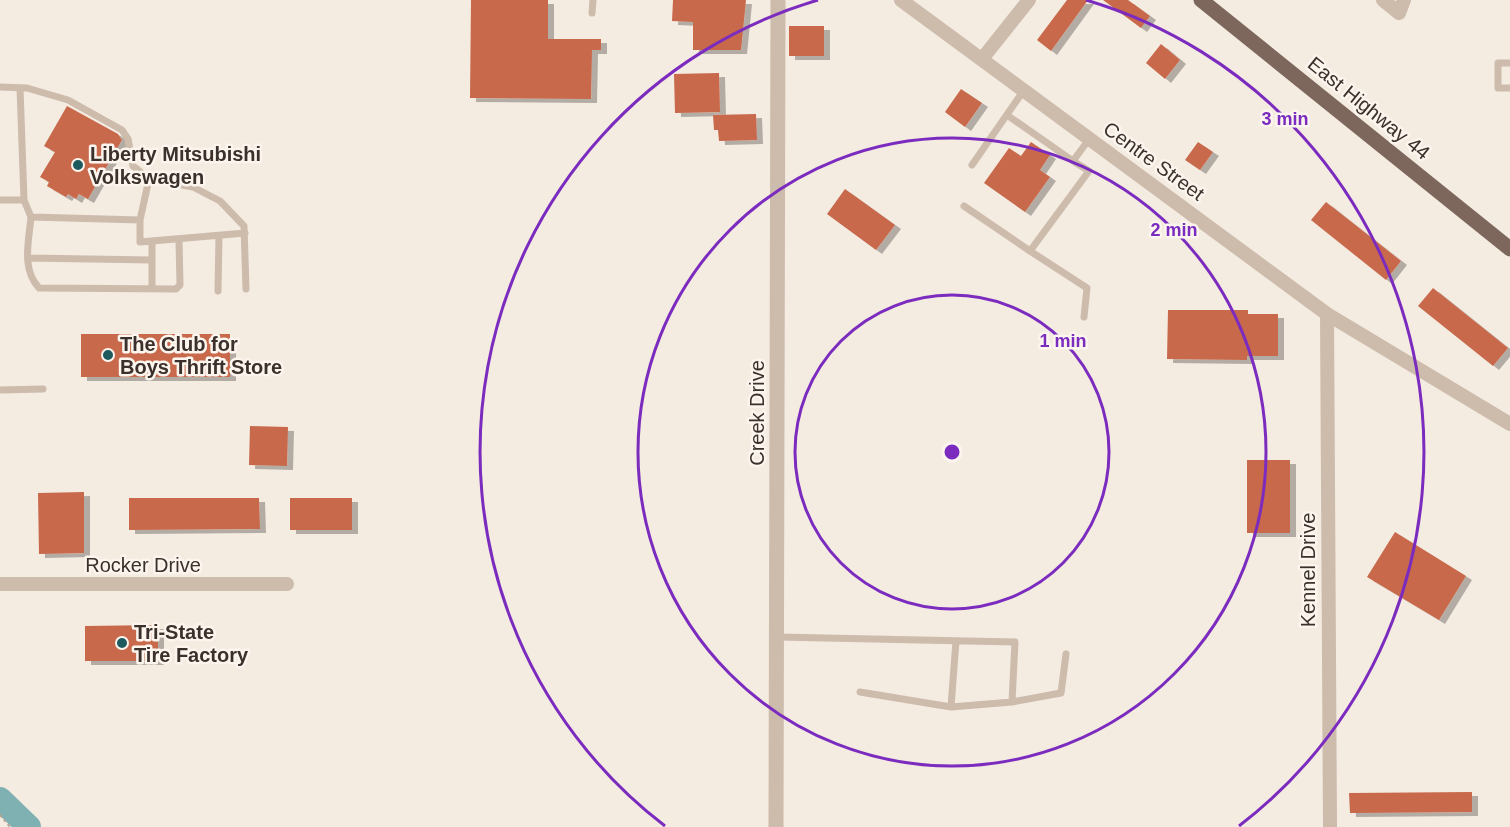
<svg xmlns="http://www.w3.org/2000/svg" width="1510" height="827" font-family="Arial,sans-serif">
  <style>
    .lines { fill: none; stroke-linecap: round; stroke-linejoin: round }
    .river { stroke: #7fb0b2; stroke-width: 24 }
    .building { fill: #c8694b; filter: url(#shadow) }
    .path { stroke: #b9a596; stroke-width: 2; stroke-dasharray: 3 3; stroke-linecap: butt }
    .service { stroke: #cdbbac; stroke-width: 7 }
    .minor { stroke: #cdbbac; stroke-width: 14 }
    .tertiary { stroke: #cdbbac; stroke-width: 15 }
    .primary { stroke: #7d675c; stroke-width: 15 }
    .ring { fill: none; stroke: #7b2cbf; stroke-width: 3 }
    .poi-dot { fill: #1f5a5e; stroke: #fbf5ee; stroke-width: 2 }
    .labels { text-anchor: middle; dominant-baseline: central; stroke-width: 5; stroke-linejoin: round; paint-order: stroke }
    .street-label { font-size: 20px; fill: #3b302b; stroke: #fbf5ee }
    .poi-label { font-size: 20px; font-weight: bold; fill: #3b302b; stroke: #fbf5ee; text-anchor: start }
    .centre { fill: #7b2cbf; stroke: #fbf5ee; stroke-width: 3 }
    .ring-label { font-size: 18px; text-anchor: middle; font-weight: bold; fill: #7b2cbf; stroke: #fbf5ee; stroke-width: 5; stroke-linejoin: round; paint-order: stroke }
  </style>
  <defs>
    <filter id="shadow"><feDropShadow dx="6" dy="4" stdDeviation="0" flood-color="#0004"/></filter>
  </defs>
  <rect width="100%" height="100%" fill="#f4ebe1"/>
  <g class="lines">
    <path class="river" d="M0,799L29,827"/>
  </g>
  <path class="building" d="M471,0H548V39H601V50H592L591,99L470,98Z
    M673,0H746L741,50H693V22L672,21Z
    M1067,0H1088L1051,51L1037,40Z
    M1103,0H1128L1150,16L1141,28Z
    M789,26H824V56H789Z
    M1161,44L1180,60L1165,79L1146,63Z
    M719,73L720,112L675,113L674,74Z
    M961,89L982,103L965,127L945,112Z
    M67,106L118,134L122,140L88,199L79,194L76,199L68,194L66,197L47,186L49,182L40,177L55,152L44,146Z
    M756,114L757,140L719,141L718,130H714L713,115Z
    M1031,142L1050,155L1040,170L1050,177L1025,212L984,183L1009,148L1021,156Z
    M1198,142L1213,152L1200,170L1185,160Z
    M845,189L895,225L876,250L827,214Z
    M1326,202L1401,261L1386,280L1311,220Z
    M1433,288L1508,348L1493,366L1418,306Z
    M1168,310H1248V314H1278V356H1247V360L1167,359Z
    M81,334H230V377H81Z
    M250,426L288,427L287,466L249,465Z
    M1247,460H1290V533H1247Z
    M84,492V553L39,554L38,493Z
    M129,498H259L260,529L129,530Z
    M290,498H352V530H290Z
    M1395,532L1466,576L1439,620L1367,577Z
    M158,625V661H85V626Z
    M1472,792V812L1350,813L1349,793Z"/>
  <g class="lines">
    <path class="path" d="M0,815L10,827"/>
    <path class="service" d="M592,13L593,0
      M1510,63H1498V88H1510
      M0,87L27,88L68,100L122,130L128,139L133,166L149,179L193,187L220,201L244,226L246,289
      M20,88L24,200L31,217L140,220
      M1007,115L1073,161L1090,138
      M972,165L1024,90
      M149,179L140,220V242L245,233
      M0,200H24
      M964,206L1030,251L1089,171L1073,161
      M31,217C29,240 21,269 39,288L176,289L180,285L179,240
      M152,241V289
      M1030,251L1087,288L1084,317
      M28,258L152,260
      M218,291L219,236
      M0,390L43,389
      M778,637L1015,642L1012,702
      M860,692L951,707L1012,702L1061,693L1066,654
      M951,707L956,641"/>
    <path class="minor" d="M901,0L1327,314L1510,424
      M1383,0L1399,13L1404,0
      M982,59L1029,0
      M1327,314L1330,827
      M0,584H287"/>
    <path class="tertiary" d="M776,827L778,0"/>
    <path class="primary" d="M1201,0L1510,249"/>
  </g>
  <g class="ring">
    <circle cx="952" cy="452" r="157"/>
    <circle cx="952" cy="452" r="314"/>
    <path d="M665 826A471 471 0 0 1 818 0M1086 0A471 471 0 0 1 1239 826"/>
  </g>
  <g class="poi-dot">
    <circle cx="78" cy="165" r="6"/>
    <circle cx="108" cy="355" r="6"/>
    <circle cx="122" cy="643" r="6"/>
  </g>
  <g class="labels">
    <g class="street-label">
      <text transform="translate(1369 108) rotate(39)">East Highway 44</text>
      <text transform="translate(1154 161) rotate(36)">Centre Street</text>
      <text transform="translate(757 413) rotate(-90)">Creek Drive</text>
      <text x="143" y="565">Rocker Drive</text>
      <text transform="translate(1308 570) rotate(-90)">Kennel Drive</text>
    </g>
    <g class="poi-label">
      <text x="90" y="154">Liberty Mitsubishi<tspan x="90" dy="23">Volkswagen</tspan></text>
      <text x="120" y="344">The Club for<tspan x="120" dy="23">Boys Thrift Store</tspan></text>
      <text x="134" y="632">Tri-State<tspan x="134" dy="23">Tire Factory</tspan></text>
    </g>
  </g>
  <circle cx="952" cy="452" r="9" class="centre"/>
  <g class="ring-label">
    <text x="1285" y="125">3 min</text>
    <text x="1174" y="236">2 min</text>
    <text x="1063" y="347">1 min</text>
  </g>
</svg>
